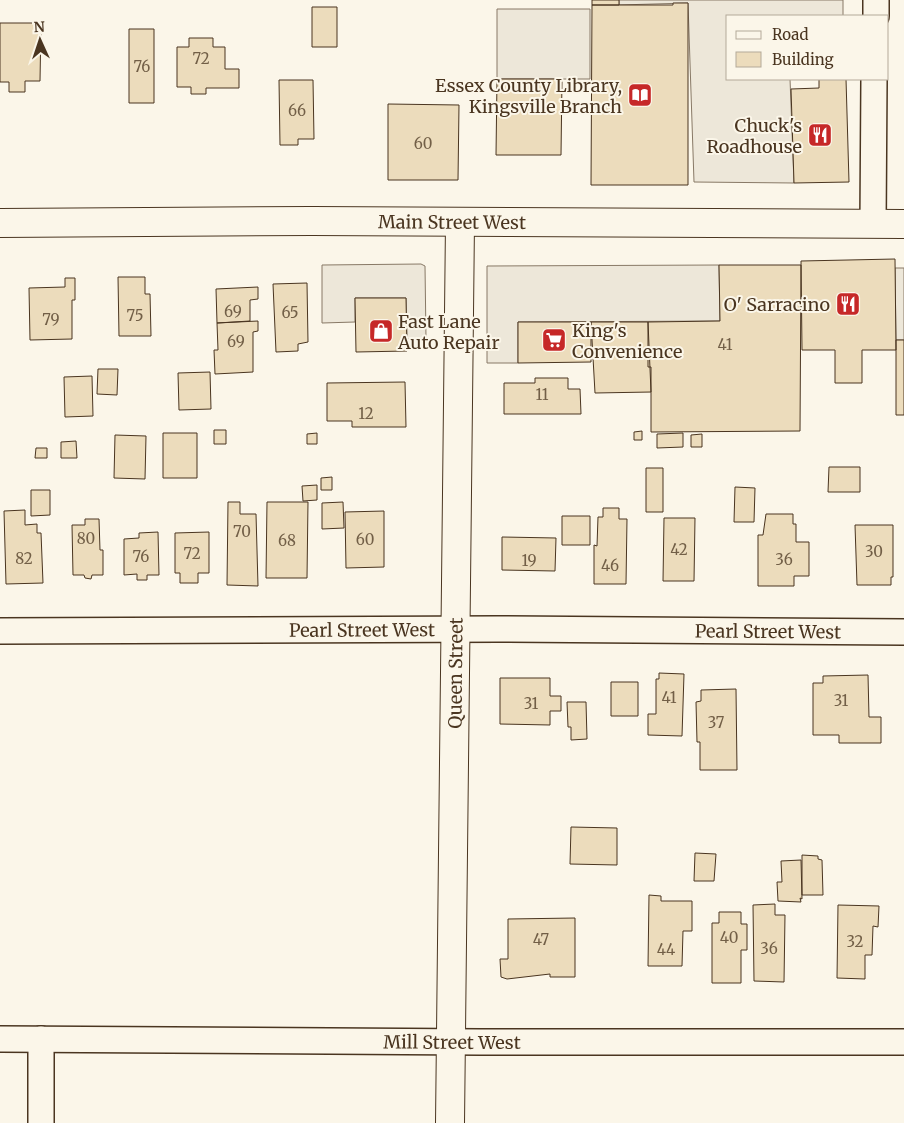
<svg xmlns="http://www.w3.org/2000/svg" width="904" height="1123" font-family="Merriweather,serif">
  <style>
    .parking { fill: #ede7d9; stroke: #887966 }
    .building { fill: #ecdcbc; stroke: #4a3520 }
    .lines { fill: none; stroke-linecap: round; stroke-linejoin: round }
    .minor-casing { stroke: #4a3520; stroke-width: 28 }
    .tertiary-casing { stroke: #4a3520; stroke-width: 30 }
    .secondary-casing { stroke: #4a3520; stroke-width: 30 }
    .minor { stroke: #fbf6e9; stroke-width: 25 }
    .tertiary { stroke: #fbf6e9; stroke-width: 28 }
    .secondary { stroke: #fbf6e9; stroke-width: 28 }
    .labels { text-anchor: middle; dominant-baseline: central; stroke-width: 4; stroke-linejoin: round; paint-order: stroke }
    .number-label { font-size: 15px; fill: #725f47 }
    .poi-label { font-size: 18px; fill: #4a3520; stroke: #fbf6e9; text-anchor: end }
    .street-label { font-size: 18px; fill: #4a3520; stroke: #fbf6e9 }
  </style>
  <rect width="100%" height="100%" fill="#fbf6e9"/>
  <path class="parking" d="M619,0H843V16H728V79H790L794,183L694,182L688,3L619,5Z
    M497,9H590V79H497Z
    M421,264L425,266L426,339H407L406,298H355V322L322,323V265Z
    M719,265L720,321L518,322V363H487V266Z
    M895,268H904V340H896Z"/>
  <path class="building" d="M592,0H619V5H592Z
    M673,3H688V185H591L592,5H673Z
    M312,7H337V47H312Z
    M0,23H41L40,81H25V92H9V82H0Z
    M129,29H154V103H129Z
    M189,38H213V47H225V69H239V88H206V94H191V87H177V47H189Z
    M497,79H562L561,155H496Z
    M819,79H846L849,182L794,183L791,89L819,88Z
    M279,80H313L314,139H298V145H280Z
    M388,104L459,105L458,180H388Z
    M895,259L896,350H862V383H835V350H802L801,261Z
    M719,265H801L800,431L651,432V367H648V322L720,321Z
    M118,277H145V294H150L151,336H119Z
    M65,278H75V300H72V339L30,340L29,288L65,287Z
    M307,283L308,342L298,344V351L276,352L273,284Z
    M258,287V299L250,300V321L217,323L216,289Z
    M355,298H406L407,351L356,352Z
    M258,321V331L253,332V372L215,374L214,350H218L217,323Z
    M518,322H591V362L518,363Z
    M591,322H648L651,392L595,393Z
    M896,340H904V415H896Z
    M98,369H118L117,395L97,394Z
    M210,372L211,409L179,410L178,373Z
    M92,376L93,416L65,417L64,377Z
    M535,378H568V389H580L581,414H504V383H535Z
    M405,382L406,427H352V421H327V383Z
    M214,430H226V444H214Z
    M642,431V440H634V432Z
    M163,433H197V478H163Z
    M317,433V444H307V434Z
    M683,433V447L657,448V434Z
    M702,434V447H691V435Z
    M115,435L146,436L145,479L114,478Z
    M76,441L77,458H61V442Z
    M36,448H47V458H35Z
    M829,467H860V492H828Z
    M646,468H663V512H646Z
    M332,477V490H321V478Z
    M317,485V500L303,501L302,486Z
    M735,487L755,488L754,522H734Z
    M31,490H50V515L31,516Z
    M228,502H240V514H256L258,586L227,585Z
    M267,502H308L307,578H266Z
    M343,502L344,528L322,529V503Z
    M603,508H619V519H627L626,584H594V545L597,546L598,517H603Z
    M25,510V525L37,524V533H41L43,583L6,584L4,511Z
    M384,511V567L346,568L345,512Z
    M766,514H793V524H796V542H809V576H794V586H758V535H763Z
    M562,516H590V545H562Z
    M664,518H695L694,581H663Z
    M85,519H99L100,550H103V575H92L91,579L85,578L84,575H73L72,525H85Z
    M855,525H893V577H891V585H857Z
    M158,532L159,575H147V580H137V574L124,575V539L139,538V533Z
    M209,532V573H198V583H180V573H175V533Z
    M502,537L556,538L555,571L502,570Z
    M659,673L684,674L682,736L648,735V714H656V679H659Z
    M868,675L869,717H881V743H839V735H813V683H823V676Z
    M500,678H550V696H561V711H550V725L500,724Z
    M611,682H638V716H611Z
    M736,689L737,770H700V742H697L696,702L701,701V690Z
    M567,702H586L587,739L571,740V727H568Z
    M571,827L617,828V865L570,864Z
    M695,853L716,854L714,881H694Z
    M802,855L818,856V859L822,860L823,895H802Z
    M801,860L802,899L800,898L801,902L778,901L777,882H782L781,861Z
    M649,895L661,896V901H692V931H683L682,966H648Z
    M775,904V915H785L784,982L754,981L753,905Z
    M838,905L879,906L878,927L873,926L872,955H865V979L837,978Z
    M719,912H741V924H747V950H741V983H712V923H719Z
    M575,918V977H550V974L507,979L501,977L500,959H508V919Z"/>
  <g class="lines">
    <defs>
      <g id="minor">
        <path d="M876,0V16"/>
        <path d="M873,224L874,79"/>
        <path id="s1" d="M0,631L498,629L904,632"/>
        <path id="s2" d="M0,1039L480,1042H904"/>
        <path d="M41,1123V1039"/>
      </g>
      <g id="tertiary">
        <path id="s3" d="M450,1123L460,223"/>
      </g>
      <g id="secondary">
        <path id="s4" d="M0,223L312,221L904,224"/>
      </g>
    </defs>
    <use href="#minor" class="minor-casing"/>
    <use href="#tertiary" class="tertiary-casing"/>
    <use href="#secondary" class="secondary-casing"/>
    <use href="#minor" class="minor"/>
    <use href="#tertiary" class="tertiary"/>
    <use href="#secondary" class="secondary"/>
  </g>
  <defs>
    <symbol id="library-square" viewBox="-11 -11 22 22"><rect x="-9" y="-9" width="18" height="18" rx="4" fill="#c62828" stroke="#fbf6e9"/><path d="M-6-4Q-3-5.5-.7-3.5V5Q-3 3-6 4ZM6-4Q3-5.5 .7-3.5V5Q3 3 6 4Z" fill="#fff"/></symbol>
    <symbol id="restaurant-square" viewBox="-11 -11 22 22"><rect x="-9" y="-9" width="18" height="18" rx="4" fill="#c62828" stroke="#fbf6e9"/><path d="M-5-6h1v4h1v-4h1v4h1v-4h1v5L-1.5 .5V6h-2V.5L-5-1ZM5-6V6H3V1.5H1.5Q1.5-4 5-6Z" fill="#fff"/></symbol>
    <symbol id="shop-square" viewBox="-11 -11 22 22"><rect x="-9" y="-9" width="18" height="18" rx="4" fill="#c62828" stroke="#fbf6e9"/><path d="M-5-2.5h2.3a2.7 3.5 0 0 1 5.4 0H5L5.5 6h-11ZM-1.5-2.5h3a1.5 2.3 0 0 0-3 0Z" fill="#fff"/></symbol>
    <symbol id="supermarket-square" viewBox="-11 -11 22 22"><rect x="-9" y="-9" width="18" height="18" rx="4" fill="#c62828" stroke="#fbf6e9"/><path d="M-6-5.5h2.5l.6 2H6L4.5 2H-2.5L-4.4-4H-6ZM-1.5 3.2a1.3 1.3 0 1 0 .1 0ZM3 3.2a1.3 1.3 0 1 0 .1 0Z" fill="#fff"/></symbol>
  </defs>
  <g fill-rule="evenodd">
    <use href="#library-square" x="626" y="81" width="28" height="28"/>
    <use href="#restaurant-square" x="806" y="121" width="28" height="28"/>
    <use href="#restaurant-square" x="834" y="290" width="28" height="28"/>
    <use href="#shop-square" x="367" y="317" width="28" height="28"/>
    <use href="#supermarket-square" x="540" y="326" width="28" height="28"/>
  </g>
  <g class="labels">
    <g class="number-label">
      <text x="201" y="58">72</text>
      <text x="142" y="66">76</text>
      <text x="297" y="110">66</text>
      <text x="423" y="143">60</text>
      <text x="233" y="311">69</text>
      <text x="290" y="312">65</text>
      <text x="135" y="315">75</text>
      <text x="51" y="319">79</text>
      <text x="236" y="341">69</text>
      <text x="725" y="344">41</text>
      <text x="542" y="394">11</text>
      <text x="366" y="413">12</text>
      <text x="242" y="531">70</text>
      <text x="86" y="538">80</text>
      <text x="365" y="539">60</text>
      <text x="287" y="540">68</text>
      <text x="679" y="549">42</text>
      <text x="874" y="551">30</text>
      <text x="192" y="553">72</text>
      <text x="141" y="556">76</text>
      <text x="24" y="558">82</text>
      <text x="784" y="559">36</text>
      <text x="529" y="560">19</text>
      <text x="610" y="565">46</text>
      <text x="669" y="697">41</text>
      <text x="841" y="700">31</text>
      <text x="531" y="703">31</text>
      <text x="716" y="722">37</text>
      <text x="729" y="937">40</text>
      <text x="541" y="939">47</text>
      <text x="855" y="941">32</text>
      <text x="769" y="948">36</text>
      <text x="666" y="949">44</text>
    </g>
    <g class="poi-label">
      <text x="622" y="85">Essex County Library,<tspan x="622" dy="21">Kingsville Branch</tspan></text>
      <text x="802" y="125">Chuck's<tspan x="802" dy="21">Roadhouse</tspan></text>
      <text x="830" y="304">O' Sarracino</text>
      <text x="398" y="321" text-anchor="start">Fast Lane<tspan x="398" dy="21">Auto Repair</tspan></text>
      <text x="572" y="330" text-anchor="start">King's<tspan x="572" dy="21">Convenience</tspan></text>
    </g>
    <g class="street-label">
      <text stroke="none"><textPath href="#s4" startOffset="452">Main Street West</textPath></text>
      <text stroke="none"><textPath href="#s1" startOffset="362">Pearl Street West</textPath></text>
      <text stroke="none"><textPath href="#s1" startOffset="768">Pearl Street West</textPath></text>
      <text stroke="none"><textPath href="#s3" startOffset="450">Queen Street</textPath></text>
      <text stroke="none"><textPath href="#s2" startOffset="452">Mill Street West</textPath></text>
    </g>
  </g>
  <rect x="726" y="15" width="162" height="65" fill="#fbf6e9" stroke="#b4a999"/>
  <rect x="736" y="31" width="25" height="8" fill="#fbf6e9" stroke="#b4a999"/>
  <text x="772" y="40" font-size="15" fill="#4a3520">Road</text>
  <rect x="736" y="52" width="25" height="15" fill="#ecdcbc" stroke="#b4a999"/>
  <text x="772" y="65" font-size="15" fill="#4a3520">Building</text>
  <g transform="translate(40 40) rotate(357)" stroke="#fbf6e9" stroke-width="4" paint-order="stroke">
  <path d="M0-4L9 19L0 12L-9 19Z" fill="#4a3520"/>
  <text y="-8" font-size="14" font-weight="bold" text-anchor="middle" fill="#4a3520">N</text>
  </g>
</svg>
